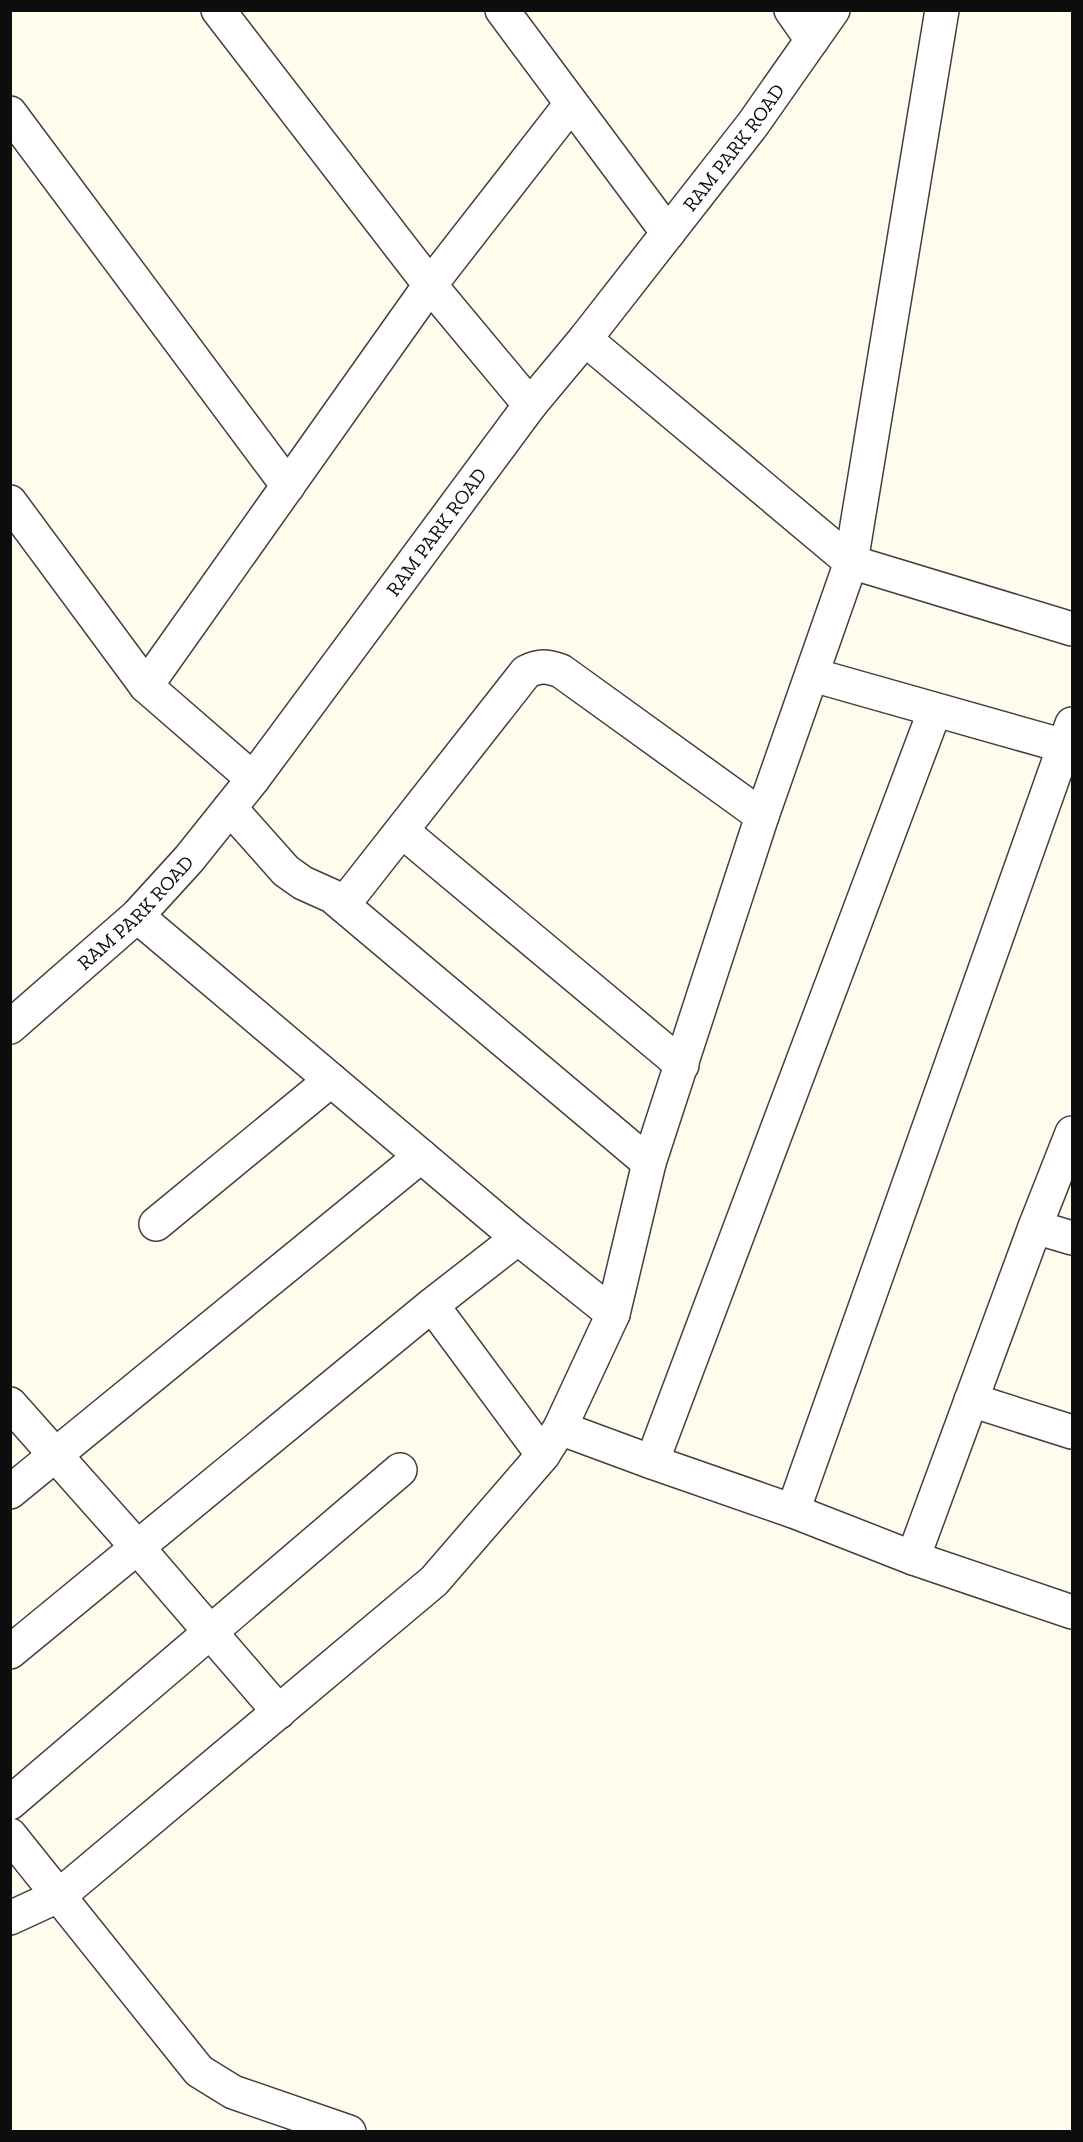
<svg xmlns="http://www.w3.org/2000/svg" width="1083" height="2142" font-family="'Zilla Slab',serif">
  <style>
    .lines { fill: none; stroke-linecap: round; stroke-linejoin: round }
    .minor-casing { stroke: #404040; stroke-width: 36 }
    .minor { stroke: #fff; stroke-width: 33 }
    .labels { text-anchor: middle; dominant-baseline: central; stroke-width: 6; stroke-linejoin: round; paint-order: stroke }
    .street-label { font-size: 20px; fill: #0d0d0d; stroke: #fff }
  </style>
  <rect width="100%" height="100%" fill="#fffbed"/>
  <g class="lines">
    <defs>
      <g id="minor">
        <path d="M218,10L430,285L530,405"/>
        <path d="M502,10L668,233"/>
        <path d="M791,10L812,40"/>
        <path d="M10,113L288,486"/>
        <path d="M585,339L851,562L1072,629"/>
        <path d="M10,502L146,686L253,779"/>
        <path d="M813,675L1064,746"/>
        <path d="M146,686L430,285L571,104"/>
        <path d="M230,808L286,871L303,883L332,896L649,1163"/>
        <path d="M402,831L682,1065"/>
        <path d="M343,905L526,672C540,665 547,666 561,671L762,816"/>
        <path d="M137,916L518,1238L613,1314"/>
        <path id="s1" d="M10,1027L137,916L189,859L253,779L530,405L585,339L753,124L833,10"/>
        <path d="M156,1224L331,1080"/>
        <path d="M1035,1227L1072,1238"/>
        <path d="M432,1305L543,1455"/>
        <path d="M971,1400L1072,1432"/>
        <path d="M10,1404L138,1548L279,1712"/>
        <path d="M560,1428L652,1462L793,1511L913,1558L1072,1612"/>
        <path d="M652,1462L935,710"/>
        <path d="M10,1492L421,1156"/>
        <path d="M793,1511L1072,724"/>
        <path d="M913,1558L1035,1227L1072,1133"/>
        <path d="M10,1652L432,1305L518,1238"/>
        <path d="M10,1803L400,1470"/>
        <path d="M10,1835L199,2071L233,2092L349,2132"/>
        <path d="M10,1918L60,1895L434,1581L543,1455L560,1428L613,1314L649,1163L762,816L851,562L942,10"/>
      </g>
    </defs>
    <use href="#minor" class="minor-casing"/>
    <use href="#minor" class="minor"/>
  </g>
  <g class="labels">
    <g class="street-label">
      <text stroke="none"><textPath href="#s1" startOffset="1142">RAM PARK ROAD</textPath></text>
      <text stroke="none"><textPath href="#s1" startOffset="656">RAM PARK ROAD</textPath></text>
      <text stroke="none"><textPath href="#s1" startOffset="170">RAM PARK ROAD</textPath></text>
    </g>
  </g>
  <rect width="1083" height="2142" fill="none" stroke="#0d0d0d" stroke-width="24"/>
</svg>
